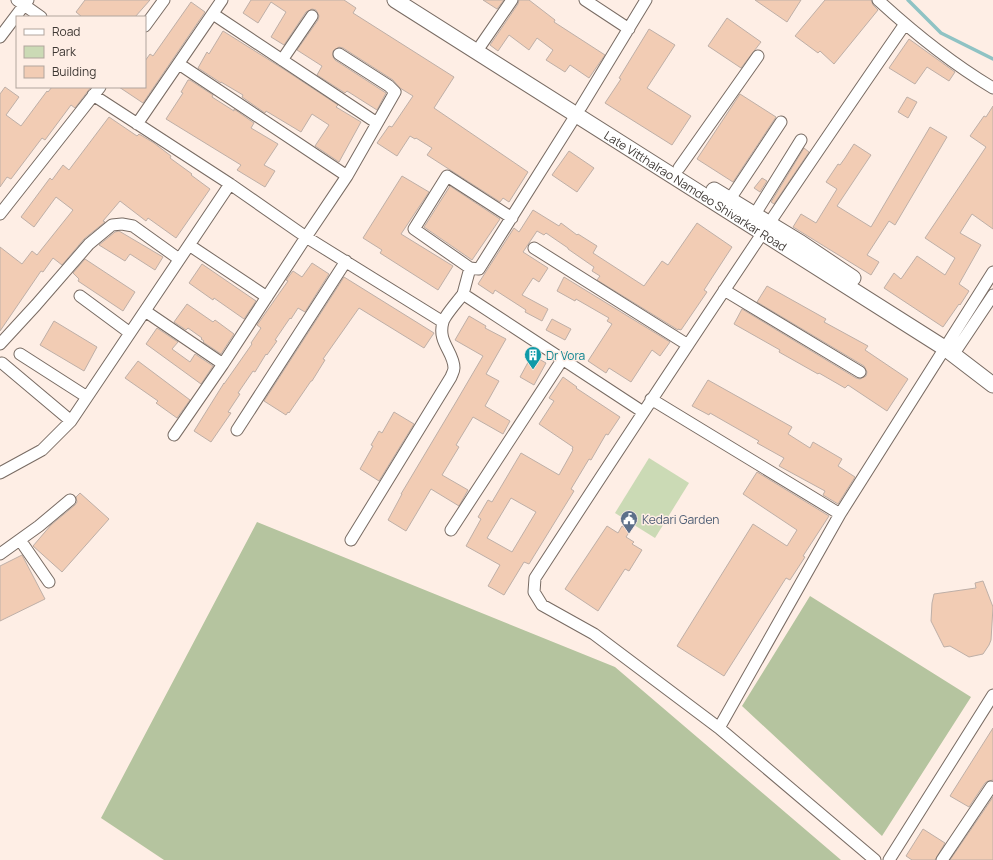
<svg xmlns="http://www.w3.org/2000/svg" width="993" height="860" font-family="Manrope,sans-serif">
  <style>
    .green { fill: #cbdab5 }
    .forest { fill: #b5c49f }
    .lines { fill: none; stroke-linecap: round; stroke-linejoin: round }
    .stream { stroke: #8fc3c4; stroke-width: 3.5 }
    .building { fill: #f2ccb4; stroke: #beafa7; fill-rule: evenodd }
    .minor-casing { stroke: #786b63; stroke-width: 13 }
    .major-casing { stroke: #786b63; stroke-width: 17 }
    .minor { stroke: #fff; stroke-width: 11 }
    .major { stroke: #fff; stroke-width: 15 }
    .labels { text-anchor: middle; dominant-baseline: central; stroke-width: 3; stroke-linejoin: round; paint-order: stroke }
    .street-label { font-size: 12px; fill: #3e3834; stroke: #feeee5 }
    .culture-label { font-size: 12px; fill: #0d838f; stroke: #feeee5; text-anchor: start }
    .service-label { font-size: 12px; fill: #4e5e75; stroke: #feeee5; text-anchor: start }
  </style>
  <rect width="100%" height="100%" fill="#feeee5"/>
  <path class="green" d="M649,458L689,483L655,538L615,513Z"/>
  <path class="forest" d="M257,522L615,667L841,860H164L101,818Z
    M810,596L971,697L882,836L742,706Z"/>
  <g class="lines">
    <path class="stream" d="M908,0L941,33L993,59"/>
  </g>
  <path class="building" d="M85,0H150L135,17H82L76,12Z
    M251,0H344L356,8L353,13L454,77L434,108L528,172L509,202L503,198L500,202L427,155L432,148L416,138L415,139L410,136L397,156L377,143L389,126L392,127L413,96L400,88L393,80L343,48L339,47L333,51V57L335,60L386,93L377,110L347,91L345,93L317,75L322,66L297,50L318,20L319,16L316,10L312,9L306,12L284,45L271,37L286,12L271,2L258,23L243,13Z
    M483,0H504L497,9Z
    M519,0H529L555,20L554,22L605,55L589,78L570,65L565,72L546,60L553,50L537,38L529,50L509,35L498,51L490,45L518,4Z
    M755,0H801L787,22Z
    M825,0H871L873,5L878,10L834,64L820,51L818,53L795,36Z
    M191,2L205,12L143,103L119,87H145V61L150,54L153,56Z
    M727,18L761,42L741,68L708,46Z
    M649,29L675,45L647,88L691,116L672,145L605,103L621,79L619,78Z
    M223,31L282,68L338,105L336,107L361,122L339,162L315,146L329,125L312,114L301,132L266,111L265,113L242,97L243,95L221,82V83L198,68L207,52L209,54Z
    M909,39L955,72L949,81L927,67L915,84L889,68Z
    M188,80H190L213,95L212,97L234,111V109L254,123L251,128L278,144L264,165L275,171L265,187L237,170L241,165L166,119L183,93L181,92Z
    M5,87L19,97L6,115L21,126L47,91L48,92L52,87H91L75,108L71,105L45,140L42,138L11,179L7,177L0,187V94Z
    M740,94L776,117L733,182L697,159Z
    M907,97L917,102L908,118L898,112Z
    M993,106V229L972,214L960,233L981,245L959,284L969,291L960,305L959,304L943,327L884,288L894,273L901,279L917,256L945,275L955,258L925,238L986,147L970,136L984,116L986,117Z
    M109,117L137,136L139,134L154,143L171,156L170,158L192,174L191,175L210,189L176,238L148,218L146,221L120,201L103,221L105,222L84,239L62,265L53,258L43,272L41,271L0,331V247L22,264L32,251L37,255L73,210L56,197L34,227L21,217L50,178L52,180L63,165L69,170Z
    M930,127L947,137L895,225L889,221L867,255L879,262L871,275L793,227L801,214L816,223L837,189L826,182L838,164L840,165L845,158L854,144L871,155L837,206L871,227Z
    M804,148L809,152L774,204L771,202Z
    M569,151L594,168L577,192L552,175Z
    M402,176L429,192L401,234L453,266L438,290L380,253L382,250L363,238Z
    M762,178L767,181L760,192L754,188Z
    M450,186L500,219L472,260L424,227Z
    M533,210L559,226L561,223L577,235L578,234L597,246L593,253L644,286L662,261L668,265L697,223L732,247L704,290L707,292L681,330L678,329V330L597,280L600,276L592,271L594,267L568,249V248L546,233L544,235L537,231L523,252L548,268L539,282L533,278L522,295L548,309L542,321L525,312L526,310L495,290L493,294L478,284L514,228L519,232Z
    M119,231L163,257L155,270L130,254L125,261L99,245L115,232Z
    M85,259L135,292L123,311L78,281L79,279L73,273Z
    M312,263L329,274L305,312L298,308L291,319L290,318L275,340L277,341L267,355L266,354L255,372L253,371L238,393L240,394L228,412L231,413L211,442L194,431L224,383V384L252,344L251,343L261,328L257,325L288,281L286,280L293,271L302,277Z
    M202,264L256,301L244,319L214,298L213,300L189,283Z
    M344,277L434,333L424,348L359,308L323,359L325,360L312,381H311L289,413L288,412L286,415L264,401Z
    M564,277L670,342L660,356L652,350L631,382L609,368L606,373L588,361L612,324L607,321L609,318L576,299L575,301L557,291Z
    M767,286L826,319L824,322L868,346L865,350L908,379L887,411L848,385L845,388L819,373L818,374L779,352L780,350L734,324L742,309L856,378L860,379L866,376L867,372L864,366L757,302Z
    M187,304L213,322L215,320L234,334L221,354L203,342L204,341L201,339L202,338L188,328L186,330L174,322Z
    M469,316L486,326L485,328L506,339L486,374L499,381L485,406L510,421L503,434L473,417L456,445L459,447L442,475L468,490L459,506L431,489L406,531L388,520L402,494H401L456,402L483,356L455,340Z
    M552,319L571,329L565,340L546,330Z
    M54,321L97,347L84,371L40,345Z
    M157,328L178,342L172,349L190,362L195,354L213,366L201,384L146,344Z
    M532,355L546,363L534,385L520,377Z
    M138,361L190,400L177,418L156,403L158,401L125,378Z
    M563,377L577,387L576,388L620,417L608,435L606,434L591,460L589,459L571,489L574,491L529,564L524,562L504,595L488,586L500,565L466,546L481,519L478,517L488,500L492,502L521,453L559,475L573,450L572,449L573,447L539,424L554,401L549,398ZM511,498L536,512L512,552L487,538Z
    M708,380L792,427L788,434L810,448L813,442L842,459L838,466L855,477L838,504L823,495L825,491L779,466L784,458L757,443L759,441L710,413L709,415L692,406Z
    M394,412L414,424L379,481L360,469L373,446L371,445L379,431L382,433Z
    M757,472L829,516L803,556L805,557L790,580L786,578L724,676L677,646L753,524L787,546L797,530L743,494Z
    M80,493L109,519L62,572L33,546L51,525L75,505L77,502L76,497Z
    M607,526L618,533L622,526L630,531L626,537L634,542L632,544L642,550L629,571L625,569L598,611L565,589Z
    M22,555L45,599L0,621V566Z
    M983,581L993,607L991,640L989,645L983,654L969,657L950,646L944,647L931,621L932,603L934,594L976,588L975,583Z
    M993,728V780L988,781L985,783L969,807L950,796Z
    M993,797V860H950Z
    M923,829L945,843L935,860H912L906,856Z"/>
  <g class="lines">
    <defs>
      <path id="minor" d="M17,0L41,17
        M585,0L629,29
        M878,0C914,33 951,63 993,88
        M213,14L377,123
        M905,24C778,207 656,392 535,578L534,592L542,605L594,634L719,728L840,514L993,272
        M145,26L164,0
        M0,37L28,0
        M481,45L512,0
        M282,60L312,16
        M179,64L347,176
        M93,95L230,184L306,237L443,322
        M581,107L646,0
        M137,124L222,0
        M679,168L758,56
        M730,199L781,122
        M0,214L100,87
        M755,214L801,140
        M189,245L267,297
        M534,248L688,345
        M470,268L414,229L447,176L512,218
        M724,290L860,372
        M463,294L470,268L479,269L576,115
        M80,296L130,333
        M145,311L223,364
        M0,344L36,305L89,244L112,225L122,224L133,226L179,259
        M20,354L87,397
        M953,355L993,295
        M2,363L71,421
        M651,399L840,514
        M237,430L346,261
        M174,435L223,364L306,237L347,176L395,92L389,86L339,54
        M0,473L42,450L71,421L230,184
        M451,530L562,360
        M20,540L49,582
        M351,540L451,377C452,374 454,371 454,368C454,352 437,342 443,322C445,315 458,301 463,294L643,412
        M0,554L39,526L70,500
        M719,728L875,860
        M889,860L993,695
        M942,860L991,787"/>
      <g id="major">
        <path id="s1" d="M395,0L946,349L993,385"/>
        <path d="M714,190L801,243L853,278"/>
      </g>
    </defs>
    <use href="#minor" class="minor-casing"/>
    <use href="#major" class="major-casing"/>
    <use href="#minor" class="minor"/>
    <use href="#major" class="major"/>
  </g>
  <defs>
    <symbol id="building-pin" viewBox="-11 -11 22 30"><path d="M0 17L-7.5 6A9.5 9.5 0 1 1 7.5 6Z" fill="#0f9aa8" stroke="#feeee5"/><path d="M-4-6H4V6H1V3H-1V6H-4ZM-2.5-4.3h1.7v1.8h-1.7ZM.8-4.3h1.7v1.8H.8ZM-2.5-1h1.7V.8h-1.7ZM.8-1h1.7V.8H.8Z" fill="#fff"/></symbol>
    <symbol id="civic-pin" viewBox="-11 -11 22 30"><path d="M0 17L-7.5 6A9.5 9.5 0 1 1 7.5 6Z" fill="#5c6f8a" stroke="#feeee5"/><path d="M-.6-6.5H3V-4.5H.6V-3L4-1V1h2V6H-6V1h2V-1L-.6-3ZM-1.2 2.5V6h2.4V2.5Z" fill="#fff"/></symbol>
  </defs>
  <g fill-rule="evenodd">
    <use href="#building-pin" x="523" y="345" width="20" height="27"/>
    <use href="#civic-pin" x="619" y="509" width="20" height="27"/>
  </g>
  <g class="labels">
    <g class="street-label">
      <text stroke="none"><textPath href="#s1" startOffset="356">Late Vitthalrao Namdeo Shivarkar Road</textPath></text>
    </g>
    <g class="culture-label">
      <text x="546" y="355">Dr Vora</text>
    </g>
    <g class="service-label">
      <text x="642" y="519">Kedari Garden</text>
    </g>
  </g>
  <rect x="16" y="16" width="130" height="72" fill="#feeee5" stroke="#b1a59e"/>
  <rect x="24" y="29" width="20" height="6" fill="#ffffff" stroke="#b1a59e"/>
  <text x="52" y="36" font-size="12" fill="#3e3834">Road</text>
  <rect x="24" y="46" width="20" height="12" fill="#cbdab5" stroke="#b1a59e"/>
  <text x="52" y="56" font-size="12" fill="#3e3834">Park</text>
  <rect x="24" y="66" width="20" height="12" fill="#f2ccb4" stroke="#b1a59e"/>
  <text x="52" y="76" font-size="12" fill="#3e3834">Building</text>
</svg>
